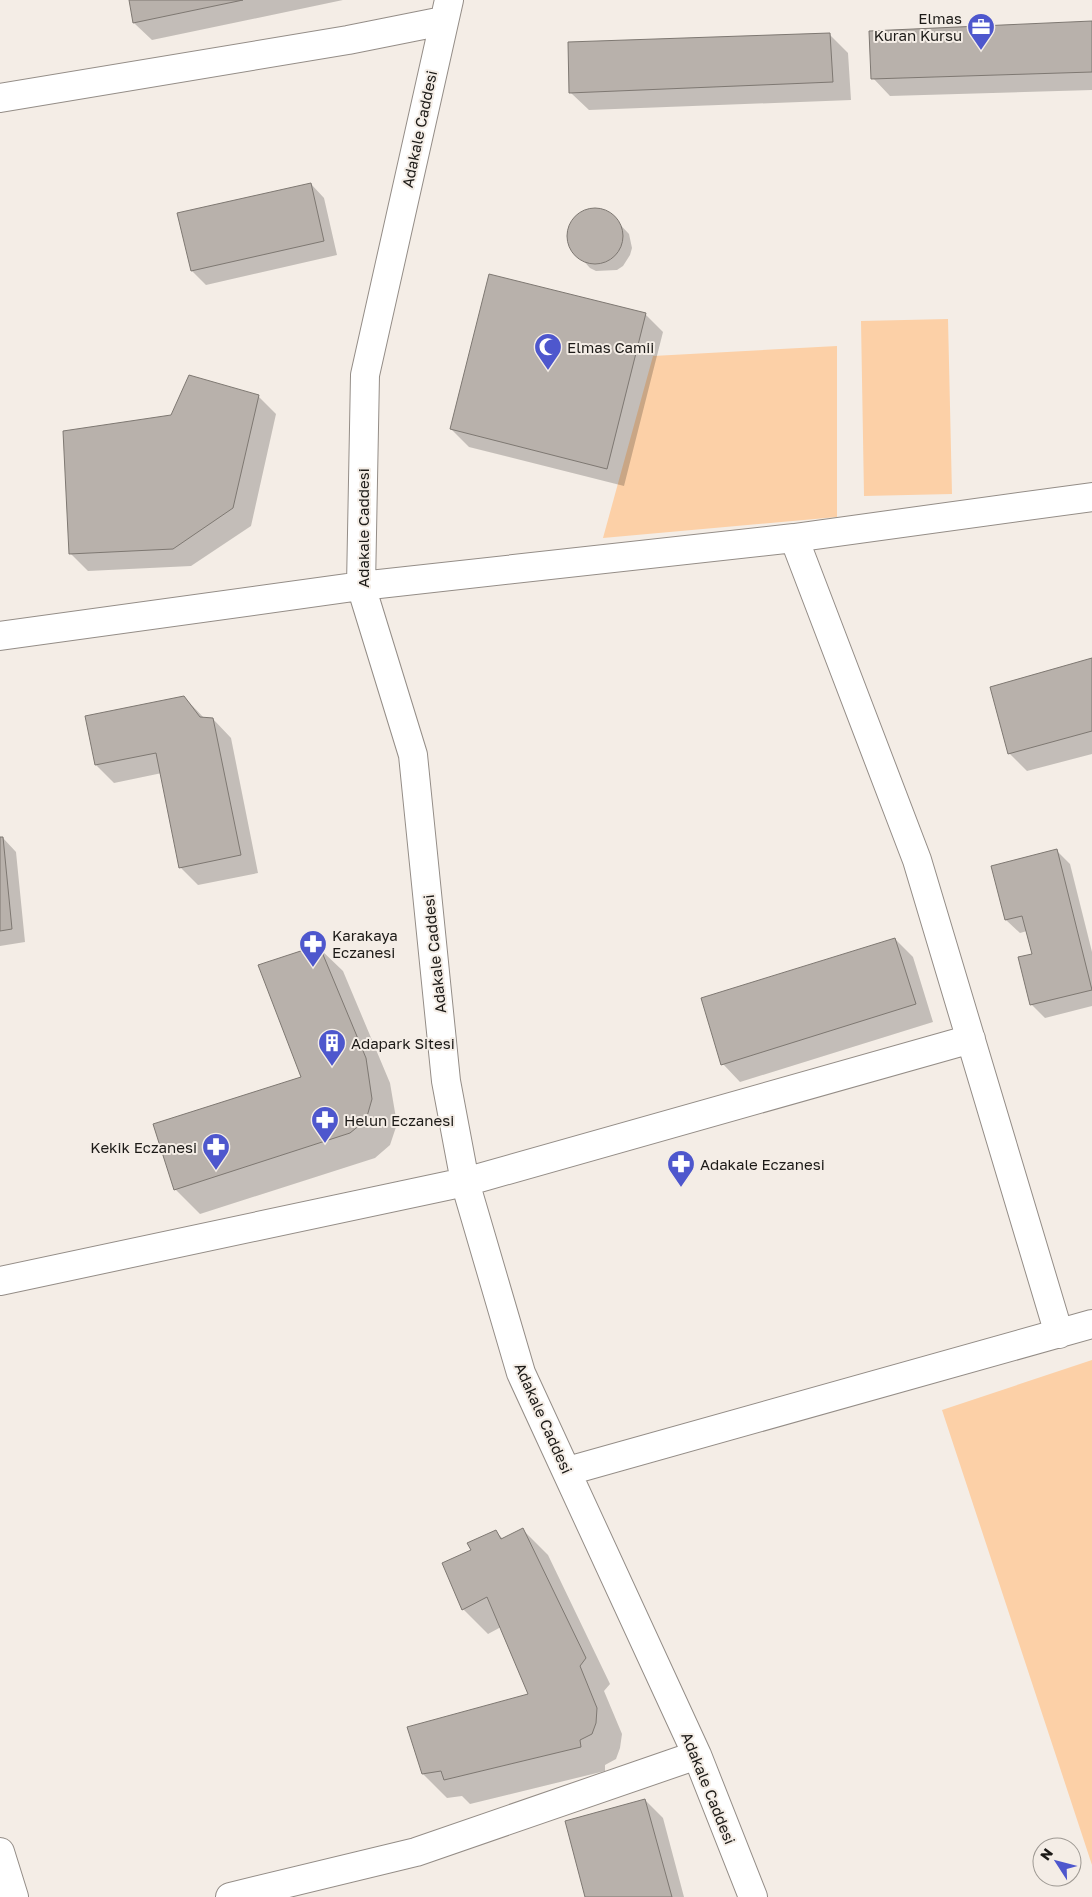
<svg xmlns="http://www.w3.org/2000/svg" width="1092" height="1897" font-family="'Golos Text',sans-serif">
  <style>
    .green { fill: #fcd0a7 }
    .shadow { fill: #0003 }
    .building { fill: #b8b1ab; stroke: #7e7872 }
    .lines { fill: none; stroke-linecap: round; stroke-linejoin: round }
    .minor-casing { stroke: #948d87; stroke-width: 30 }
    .minor { stroke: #fff; stroke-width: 28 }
    .labels { text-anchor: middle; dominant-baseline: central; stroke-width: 4; stroke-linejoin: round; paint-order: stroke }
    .poi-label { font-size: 15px; fill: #1c1a17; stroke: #f4ede6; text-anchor: start }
    .street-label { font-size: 15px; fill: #1c1a17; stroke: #f4ede6 }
  </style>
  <rect width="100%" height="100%" fill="#f4ede6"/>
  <path class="green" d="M948,319L952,494L864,496L861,321Z
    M837,346V517L603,538L653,356Z
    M1092,1360V1865L942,1410Z"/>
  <path class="shadow" d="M131,0H343L152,40L134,23Z
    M1092,23V90L890,96L873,78Z
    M830,35L848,53L851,100L589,110L571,93Z
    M311,184L324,198L337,255L206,285L192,271Z
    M590,210L610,214L629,234L632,248L630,255L623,266L617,270L596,271L590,268L571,247L569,241L573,221Z
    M645,314L663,332L624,486L469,447L451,429Z
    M258,396L276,414L251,526L191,566L88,571L70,553L172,416Z
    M1092,659V754L1027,771L1009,753Z
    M184,697L205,719H213L231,738L258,873L198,885L180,867L162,773L114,783L96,765L87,717Z
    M3,838L16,852L25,942L0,946V839Z
    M1056,850L1070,864L1092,952V1006L1045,1018L1031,1004L1033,955L1027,931L1020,933L1006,920Z
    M895,939L913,957L933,1022L740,1082L723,1064Z
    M318,947L343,971L390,1083L397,1124L390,1145L375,1158L200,1214L175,1189L303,1078Z
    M523,1530L548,1555L610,1684L604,1691L622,1734L620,1748L616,1759L605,1765V1771L470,1804L462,1796L447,1798L423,1774L530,1695L501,1627L488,1634L463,1609L473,1550L495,1531L503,1539Z
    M645,1800L663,1818L684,1897H587Z"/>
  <path class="building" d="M129,0H243L133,23Z
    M1092,21V72L871,79L869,31Z
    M830,33L833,82L569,93L568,42Z
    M311,183L324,241L191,271L177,213Z
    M567 236a28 28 0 1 1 56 0a28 28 0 1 1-56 0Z
    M489,274L646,313L607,469L450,429Z
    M189,375L259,395L233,508L173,549L69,554L63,431L171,415Z
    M1092,658V731L1008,754L990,687Z
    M184,696L200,717L213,718L241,855L179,868L156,753L95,765L85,716Z
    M0,837H3L12,929L0,931Z
    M1057,849L1092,990L1030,1005L1018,957L1032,954L1022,916L1005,920L991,866Z
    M895,938L916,1004L721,1065L701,998Z
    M319,945L366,1058L372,1099L366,1120L350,1133L174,1190L153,1124L301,1077L258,965Z
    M523,1528L586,1658L580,1666L597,1708L596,1723L592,1734L580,1740L581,1747L444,1780L441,1771L422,1774L407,1727L528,1694L487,1597L462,1610L442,1563L471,1550L467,1543L496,1530L501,1539Z
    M645,1799L672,1897H585L565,1821Z"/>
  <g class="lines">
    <defs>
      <path id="minor" d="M449,0L365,375L361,586L413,755L446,1081L465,1182L521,1373L697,1755L753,1897
        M0,98L348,40L443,21
        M794,538L917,860L1059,1334
        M0,636L361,586L794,538L1092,497
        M0,1281L465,1182L971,1039
        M568,1471L1092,1324
        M0,1852L14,1897
        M230,1897L416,1852L697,1755"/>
    </defs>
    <use href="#minor" class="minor-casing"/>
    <use href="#minor" class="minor"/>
  </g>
  <defs>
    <symbol id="office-pin" viewBox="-11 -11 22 30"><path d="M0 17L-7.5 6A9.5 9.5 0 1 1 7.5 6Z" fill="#4e57cd" stroke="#f4ede6"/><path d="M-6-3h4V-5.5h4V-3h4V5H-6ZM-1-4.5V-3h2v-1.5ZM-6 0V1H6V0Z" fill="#fff"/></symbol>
    <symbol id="mosque-pin" viewBox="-11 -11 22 30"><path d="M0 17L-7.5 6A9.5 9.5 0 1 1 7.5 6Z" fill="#4e57cd" stroke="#f4ede6"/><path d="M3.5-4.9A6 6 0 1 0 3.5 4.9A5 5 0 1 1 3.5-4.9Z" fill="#fff"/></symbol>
    <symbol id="pharmacy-pin" viewBox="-11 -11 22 30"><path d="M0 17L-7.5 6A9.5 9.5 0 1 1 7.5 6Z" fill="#4e57cd" stroke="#f4ede6"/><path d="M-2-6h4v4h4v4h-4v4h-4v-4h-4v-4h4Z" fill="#fff"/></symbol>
    <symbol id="building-pin" viewBox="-11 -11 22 30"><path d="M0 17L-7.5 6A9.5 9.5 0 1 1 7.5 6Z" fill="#4e57cd" stroke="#f4ede6"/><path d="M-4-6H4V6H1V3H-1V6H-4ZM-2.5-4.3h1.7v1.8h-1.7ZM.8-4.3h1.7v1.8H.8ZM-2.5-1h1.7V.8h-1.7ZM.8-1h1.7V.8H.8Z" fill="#fff"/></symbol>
  </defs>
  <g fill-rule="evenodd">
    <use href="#office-pin" x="965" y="11" width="32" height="43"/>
    <use href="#mosque-pin" x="532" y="331" width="32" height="43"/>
    <use href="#pharmacy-pin" x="297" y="928" width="32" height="43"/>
    <use href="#building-pin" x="316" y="1027" width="32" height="43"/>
    <use href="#pharmacy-pin" x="309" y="1104" width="32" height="43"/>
    <use href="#pharmacy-pin" x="200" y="1131" width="32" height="43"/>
    <use href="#pharmacy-pin" x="665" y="1148" width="32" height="43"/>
  </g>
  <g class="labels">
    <g class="poi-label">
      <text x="962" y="18" text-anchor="end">Elmas<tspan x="962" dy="17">Kuran Kursu</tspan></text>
      <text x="567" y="347">Elmas Camii</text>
      <text x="332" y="935">Karakaya<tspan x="332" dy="17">Eczanesi</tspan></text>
      <text x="351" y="1043">Adapark Sitesi</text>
      <text x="344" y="1120">Helun Eczanesi</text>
      <text x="197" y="1147" text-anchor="end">Kekik Eczanesi</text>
      <text x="700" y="1164">Adakale Eczanesi</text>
    </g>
    <g class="street-label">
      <text transform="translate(419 129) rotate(-78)">Adakale Caddesi</text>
      <text transform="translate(363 528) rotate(-90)">Adakale Caddesi</text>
      <text transform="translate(434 954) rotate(-96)">Adakale Caddesi</text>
      <text transform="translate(544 1418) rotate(66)">Adakale Caddesi</text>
      <text transform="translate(709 1788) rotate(68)">Adakale Caddesi</text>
    </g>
  </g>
  <g transform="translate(1057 1862) rotate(306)"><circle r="24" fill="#f4ede6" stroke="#9e9993"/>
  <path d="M0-4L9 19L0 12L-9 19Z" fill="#4e57cd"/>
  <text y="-8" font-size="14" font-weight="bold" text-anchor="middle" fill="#1c1a17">N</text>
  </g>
</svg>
